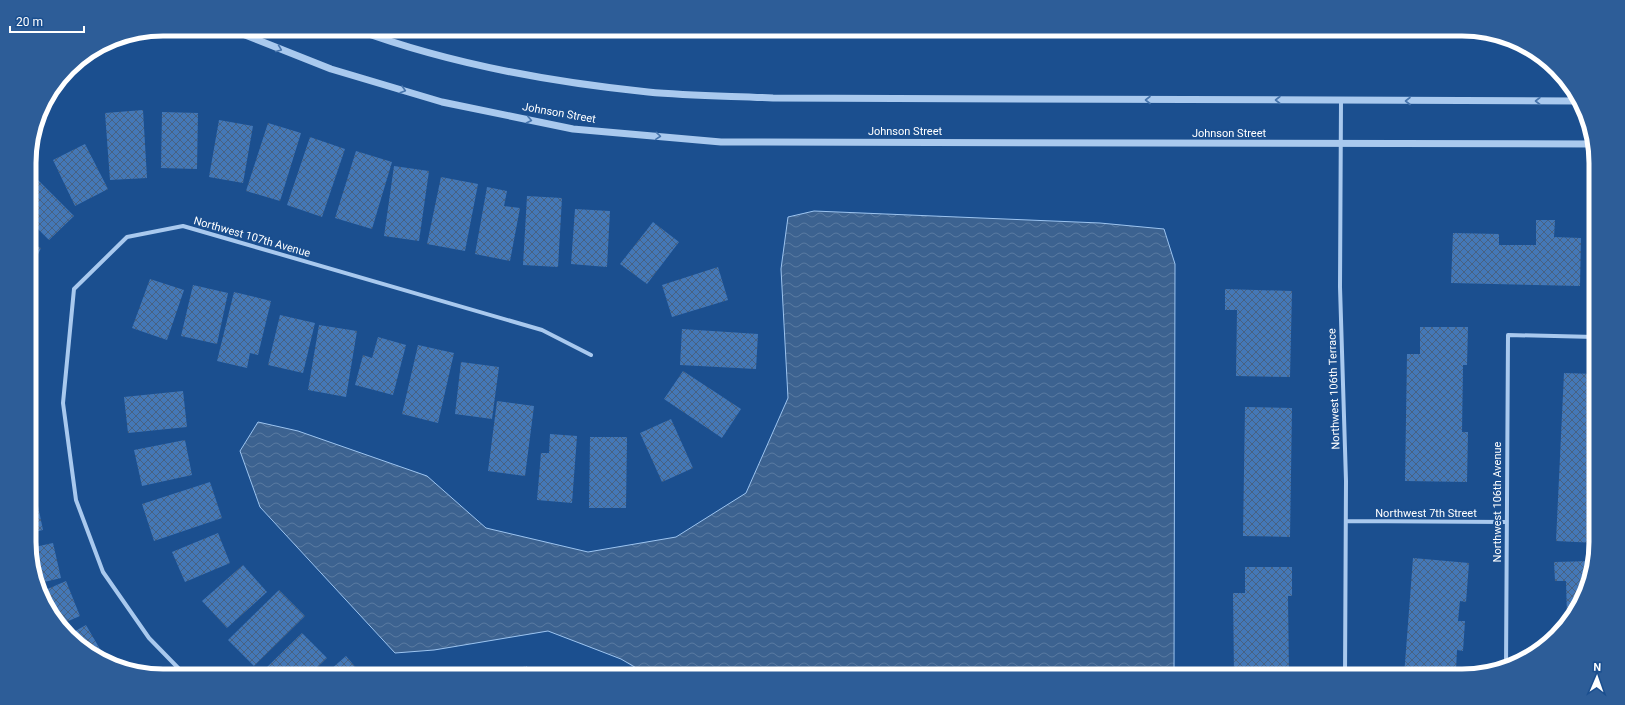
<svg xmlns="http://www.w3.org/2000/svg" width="1625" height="705" font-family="Roboto,sans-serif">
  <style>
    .water { fill: url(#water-waves); stroke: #9cc4f0 }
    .building { fill: url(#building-cross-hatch) }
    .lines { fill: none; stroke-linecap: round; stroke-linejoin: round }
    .minor { stroke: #a9c9ee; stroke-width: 4 }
    .tertiary { stroke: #a9c9ee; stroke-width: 7 }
    .oneway { stroke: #4674ac }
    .labels { text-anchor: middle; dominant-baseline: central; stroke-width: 4; stroke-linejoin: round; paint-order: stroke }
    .street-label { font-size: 11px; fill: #fff; stroke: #1b4f8f }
    .rim { fill: none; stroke: #fff; stroke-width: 5 }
  </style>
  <defs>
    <pattern id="water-waves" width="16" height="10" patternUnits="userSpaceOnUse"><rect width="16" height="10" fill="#3c6290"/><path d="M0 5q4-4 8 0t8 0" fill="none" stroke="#597aa1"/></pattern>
    <pattern id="building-cross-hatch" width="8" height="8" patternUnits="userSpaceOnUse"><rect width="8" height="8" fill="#4478b7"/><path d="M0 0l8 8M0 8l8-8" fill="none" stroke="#486282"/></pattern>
  </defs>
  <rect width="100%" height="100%" fill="#1b4f8f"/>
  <path class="water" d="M844,29H1009L847,32Z
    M814,211L1100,223L1164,229L1175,264L1174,676H650L621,659L548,631L434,650L395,653L260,507L240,451L258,422L298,431L427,476L486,528L588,552L676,537L746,493L788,398L781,269L788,217Z"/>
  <path class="building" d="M736,29H789V33L736,31Z
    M143,110L147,178L110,180L105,113Z
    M162,112L198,113L197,169L161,168Z
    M219,120L253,126L243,183L209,177Z
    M268,123L301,133L280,201L246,191Z
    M310,137L345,149L322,217L287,205Z
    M85,144L108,189L75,206L53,160Z
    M356,151L392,162L372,229L335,218Z
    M394,166L429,171L419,241L384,236Z
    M29,171L74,216L49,240L29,220Z
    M441,177L478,184L465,251L427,244Z
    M487,187L507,191L504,206L520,208L510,261L475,254Z
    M527,196L562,198L558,267L523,265Z
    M575,209L610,211L607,267L571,264Z
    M1536,220H1555L1554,237L1581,238L1580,286L1451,283L1453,233L1499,234V245H1536Z
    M653,222L679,242L647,284L620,264Z
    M29,242L41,248L30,271V258Z
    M718,267L728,300L672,317L662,285Z
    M150,279L184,290L167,340L132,328Z
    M193,285L228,293L217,344L181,336Z
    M1225,289L1292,291L1290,377L1236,376L1237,310H1225Z
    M234,292L271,301L258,355L250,353L247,368L217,361Z
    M280,315L315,323L303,373L268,365Z
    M319,325L357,331L346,397L308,390Z
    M1420,327H1468L1467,365H1463L1462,432H1468L1467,482L1405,481L1407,354H1420Z
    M682,329L758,334L756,369L680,365Z
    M378,337L406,345L393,395L355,385L363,355L372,358Z
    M418,345L454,353L438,423L402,414Z
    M461,362L499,367L492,419L455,414Z
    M683,371L741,409L722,438L664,399Z
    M1564,373L1596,374V543L1556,541Z
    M183,391L187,427L128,433L124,397Z
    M497,401L534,406L525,476L488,471Z
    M1245,407L1292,408L1290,537L1243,536Z
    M671,419L693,468L662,482L640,433Z
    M550,434L577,436L572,503L537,500L541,453H549Z
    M590,437H627L626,508H589Z
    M185,440L192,475L142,486L134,450Z
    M210,482L222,518L154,541L142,504Z
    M36,496L43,530L30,533V497Z
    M218,533L230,563L185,582L172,552Z
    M53,543L61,578L40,583L30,560V548Z
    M1413,558L1469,563L1466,602L1460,601L1458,621H1465L1463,651L1457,650L1456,670L1468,671V676H1404Z
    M1592,561L1586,593L1567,618L1566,581H1555L1554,562Z
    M243,565L267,592L227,628L202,601Z
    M1245,567H1292V596H1288L1289,676H1234L1233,593H1245Z
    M66,581L80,616L59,625L43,591Z
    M279,590L305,616L254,666L228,640Z
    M86,625L104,656L101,658L70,634Z
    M302,633L327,658L308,676H272L265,669Z
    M346,656L363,676H323Z
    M527,666L529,676H494L493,674Z"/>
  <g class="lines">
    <path class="minor" d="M1341,101L1340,287L1346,481L1345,676
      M1346,521L1506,522
      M1506,669L1508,335L1595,337
      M186,676L149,638L103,572L76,500L63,403L74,289L127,237L183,226L542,330L591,355"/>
    <path class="tertiary" d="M230,29L331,69L442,102L573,129L721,142L1594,144
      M355,29C449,64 549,82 648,92C690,96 732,96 773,98L1577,101"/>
  </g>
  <defs><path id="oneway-chevron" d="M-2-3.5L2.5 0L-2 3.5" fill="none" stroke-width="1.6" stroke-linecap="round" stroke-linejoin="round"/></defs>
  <g class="oneway">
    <use href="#oneway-chevron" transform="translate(279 49) rotate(22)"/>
    <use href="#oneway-chevron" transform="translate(403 90) rotate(16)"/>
    <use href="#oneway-chevron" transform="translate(1148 100) rotate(180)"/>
    <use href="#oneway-chevron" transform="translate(1278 100) rotate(-180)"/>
    <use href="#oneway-chevron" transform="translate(1408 101) rotate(180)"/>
    <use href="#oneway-chevron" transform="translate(1538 101) rotate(-180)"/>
    <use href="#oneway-chevron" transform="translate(529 120) rotate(12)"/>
    <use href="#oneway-chevron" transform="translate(658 136) rotate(5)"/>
  </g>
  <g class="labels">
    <g class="street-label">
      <text transform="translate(559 113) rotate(10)">Johnson Street</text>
      <text x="905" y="131">Johnson Street</text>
      <text x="1229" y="133">Johnson Street</text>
      <text transform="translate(252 237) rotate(16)">Northwest 107th Avenue</text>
      <text transform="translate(1334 389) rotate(-92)">Northwest 106th Terrace</text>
      <text transform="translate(1497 502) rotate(-90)">Northwest 106th Avenue</text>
      <text x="1426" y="513">Northwest 7th Street</text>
    </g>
  </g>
  <path d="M0 0H1625V705H0ZM163 36H1462A127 127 0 0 1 1589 163V542A127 127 0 0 1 1462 669H163A127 127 0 0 1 36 542V163A127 127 0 0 1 163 36Z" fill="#2d5d98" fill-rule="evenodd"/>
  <path class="rim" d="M163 36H1462A127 127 0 0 1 1589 163V542A127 127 0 0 1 1462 669H163A127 127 0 0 1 36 542V163A127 127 0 0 1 163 36Z"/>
  <g transform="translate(1597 677) rotate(2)" stroke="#1b4f8f" stroke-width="3" paint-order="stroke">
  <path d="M0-3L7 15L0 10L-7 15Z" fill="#ffffff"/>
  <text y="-6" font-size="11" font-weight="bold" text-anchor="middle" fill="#ffffff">N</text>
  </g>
  <path d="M10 26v6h74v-6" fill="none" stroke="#ffffff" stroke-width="2"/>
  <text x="16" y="26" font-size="12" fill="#ffffff" stroke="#1b4f8f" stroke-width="3" paint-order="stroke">20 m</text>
</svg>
